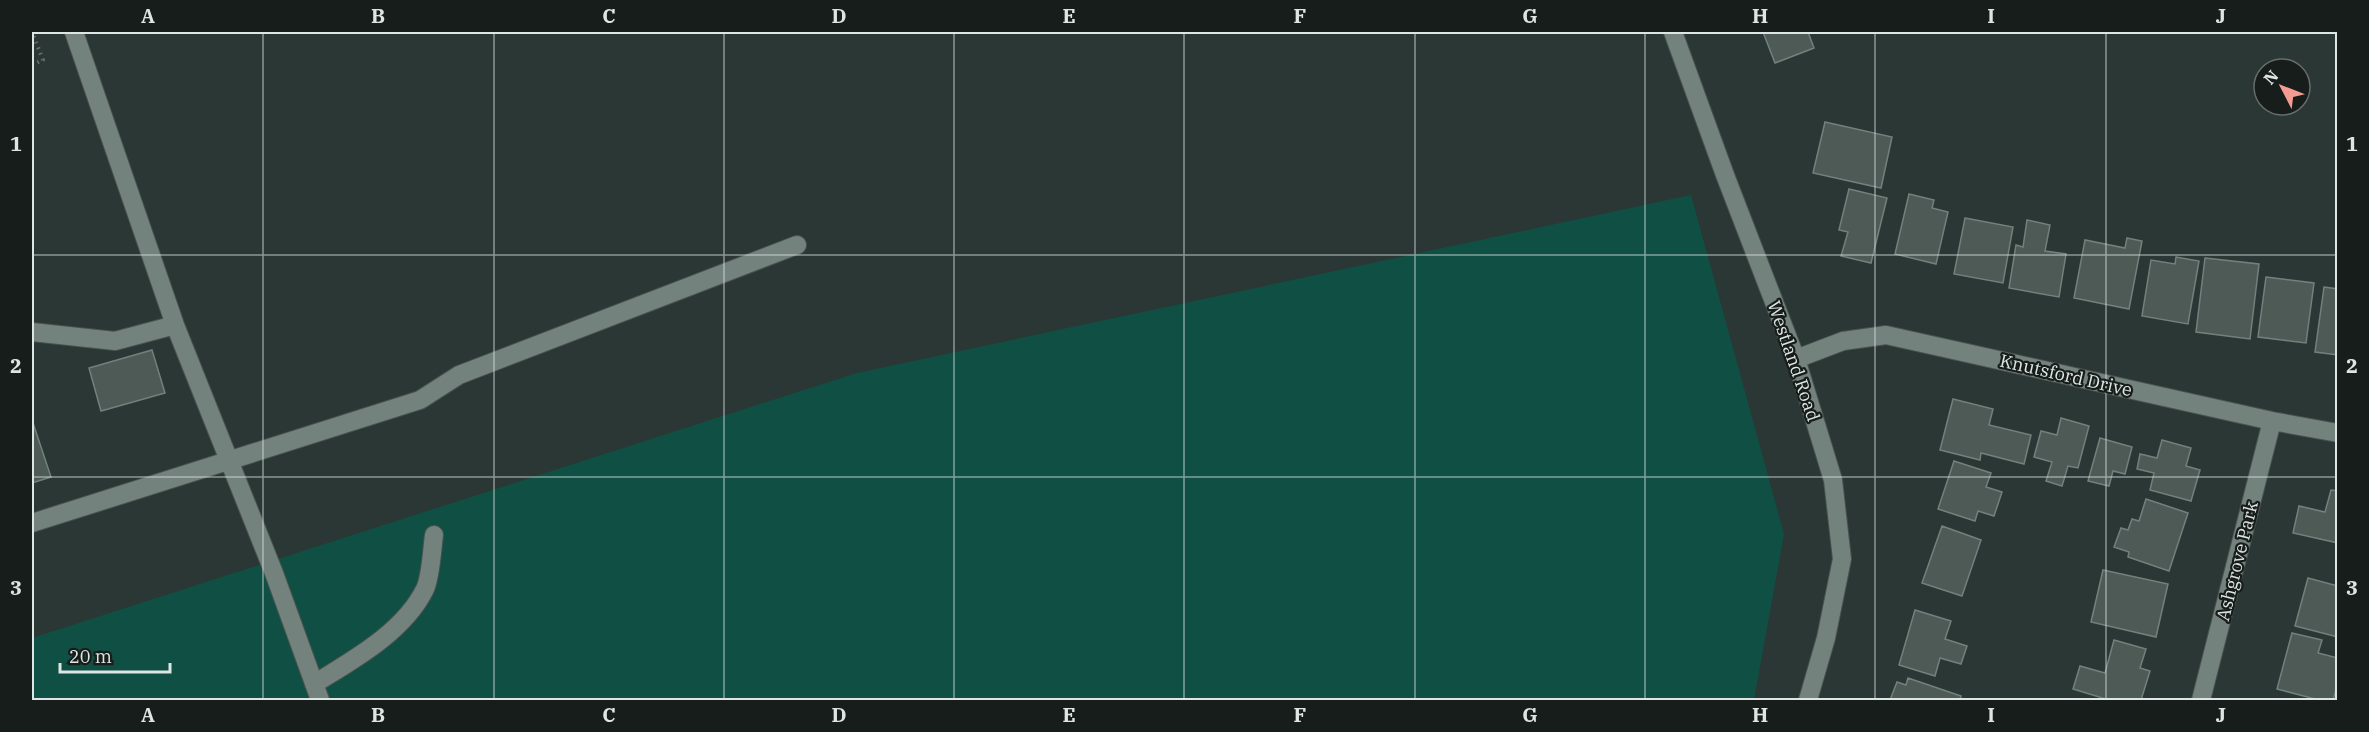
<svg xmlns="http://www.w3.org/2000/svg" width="2369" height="732" font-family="'IBM Plex Serif',serif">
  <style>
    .green { fill: #105044 }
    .building { fill: #4d5a56; stroke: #73817d; stroke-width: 1.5 }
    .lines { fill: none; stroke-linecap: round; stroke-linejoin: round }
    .lane-casing { stroke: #48524f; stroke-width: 20 }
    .street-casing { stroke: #48524f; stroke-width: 20 }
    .secondary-casing { stroke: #48524f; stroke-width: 20 }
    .path { stroke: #66716e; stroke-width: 4; stroke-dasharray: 1.5 4.5; stroke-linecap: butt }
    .lane { stroke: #74827e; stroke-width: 18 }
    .street { stroke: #74827e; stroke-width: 18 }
    .secondary { stroke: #74827e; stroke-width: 18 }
    .grid { fill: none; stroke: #dee6e3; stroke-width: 1.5; stroke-opacity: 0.55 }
    .labels { text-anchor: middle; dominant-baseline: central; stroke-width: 4.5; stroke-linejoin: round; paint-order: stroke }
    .street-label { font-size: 18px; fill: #dee6e3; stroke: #171d1b }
    .neatline { fill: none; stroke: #dee6e3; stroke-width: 2 }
    .grid-label { font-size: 20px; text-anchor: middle; font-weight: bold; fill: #dee6e3 }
  </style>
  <rect width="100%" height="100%" fill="#2b3734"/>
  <path class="green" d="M1691,195L1784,534L1754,700H32V638L857,373Z"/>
  <path class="building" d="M1763,32H1808L1814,48L1775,63Z
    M1825,122L1892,137L1881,188L1813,173Z
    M1849,189L1887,198L1871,263L1841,256L1848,232L1839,230Z
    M1909,194L1934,200L1932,208L1948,212L1936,264L1895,254Z
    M1965,218L2013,227L2003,283L1954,274Z
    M2027,220L2050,225L2045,251L2066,254L2059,297L2009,288L2016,245L2023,247Z
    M2127,238L2142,241L2129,309L2074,298L2085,240L2125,248Z
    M2176,257L2199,261L2188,324L2142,316L2151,260L2175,264Z
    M2205,258L2259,264L2250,339L2196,332Z
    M2266,277L2314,283L2306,343L2258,337Z
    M2324,287L2338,289V355L2315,352Z
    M152,350L165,393L101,411L89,368Z
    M1953,399L1993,409L1989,425L2031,435L2024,464L1981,453L1980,460L1940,450Z
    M2061,418L2089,426L2078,468L2068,466L2062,486L2046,481L2052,462L2034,457L2041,431L2057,435Z
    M32,420L51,477L32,483Z
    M2100,438L2132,447L2125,474L2113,471L2109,486L2088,481Z
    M2162,440L2191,448L2186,466L2200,470L2191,501L2150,490L2154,473L2137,469L2140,454L2157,458Z
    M1954,461L1991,473L1986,487L2002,492L1994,516L1978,511L1975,521L1938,509Z
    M2331,490L2338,491V543L2293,533L2299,506L2325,512Z
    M2146,499L2188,513L2169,571L2128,557L2129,552L2114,547L2121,528L2128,530L2132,519L2139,521Z
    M1942,526L1981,540L1962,596L1922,583Z
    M2103,570L2168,584L2156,637L2091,622Z
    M2308,578L2338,586V637L2295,626Z
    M1915,610L1951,621L1945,639L1967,646L1961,664L1940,658L1935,676L1899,665Z
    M2292,633L2322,640L2318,653L2338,658V683L2333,700H2319L2277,689Z
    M2114,640L2146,649L2140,668L2150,671L2141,700H2109L2073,689L2080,666L2105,673Z
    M1908,678L1961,696L1960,700H1890L1897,682L1906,685Z"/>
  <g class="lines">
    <defs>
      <path id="lane" d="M74,32L175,325L274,573L320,700
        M32,332L115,341L175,325
        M32,523L420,400L459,375L797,245
        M314,684C353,660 404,632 425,589C431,576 432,549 434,535"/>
      <path id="street" d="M1796,359L1843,341L1886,335L2272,421L2338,433
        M2201,700L2272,421"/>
      <path id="secondary" d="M1673,32L1725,175L1796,359L1833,480L1842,559L1826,638L1808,700"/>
    </defs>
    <use href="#lane" class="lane-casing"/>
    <use href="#street" class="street-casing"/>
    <use href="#secondary" class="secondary-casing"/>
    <path class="path" d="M32,65L43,60L32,32"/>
    <use href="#lane" class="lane"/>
    <use href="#street" class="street"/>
    <use href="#secondary" class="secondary"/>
  </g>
  <path class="grid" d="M263,32V700M494,32V700M724,32V700M954,32V700M1184,32V700M1415,32V700M1645,32V700M1875,32V700M2106,32V700M32,255H2338M32,477H2338"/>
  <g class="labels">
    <g class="street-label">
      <text transform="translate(1794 361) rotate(71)">Westland Road</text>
      <text transform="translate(2066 375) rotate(13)">Knutsford Drive</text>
      <text transform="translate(2237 561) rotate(-76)">Ashgrove Park</text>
    </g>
  </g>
  <rect width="2369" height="732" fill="none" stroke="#171d1b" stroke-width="66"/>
  <g transform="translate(2282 87) rotate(312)"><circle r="28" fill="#171d1b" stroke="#676d6b" stroke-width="1.5"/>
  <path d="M0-4.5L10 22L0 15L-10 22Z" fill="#f59c92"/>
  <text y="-9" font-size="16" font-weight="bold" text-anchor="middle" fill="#dee6e3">N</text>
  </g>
  <path d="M60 663v9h110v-9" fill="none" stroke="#dee6e3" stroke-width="3"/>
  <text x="69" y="663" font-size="18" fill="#dee6e3" stroke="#171d1b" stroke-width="4.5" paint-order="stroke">20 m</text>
  <rect x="33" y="33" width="2303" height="666" class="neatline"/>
  <g class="grid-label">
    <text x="148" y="23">A</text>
    <text x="378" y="23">B</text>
    <text x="609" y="23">C</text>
    <text x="839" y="23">D</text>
    <text x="1069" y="23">E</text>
    <text x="1300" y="23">F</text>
    <text x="1530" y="23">G</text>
    <text x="1760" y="23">H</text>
    <text x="1991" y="23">I</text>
    <text x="2221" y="23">J</text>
    <text x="16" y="151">1</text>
    <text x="2352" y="151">1</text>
    <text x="16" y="373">2</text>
    <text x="2352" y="373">2</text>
    <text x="16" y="595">3</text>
    <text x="2352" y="595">3</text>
    <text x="148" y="722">A</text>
    <text x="378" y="722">B</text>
    <text x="609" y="722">C</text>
    <text x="839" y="722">D</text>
    <text x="1069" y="722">E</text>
    <text x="1300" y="722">F</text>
    <text x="1530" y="722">G</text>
    <text x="1760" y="722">H</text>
    <text x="1991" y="722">I</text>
    <text x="2221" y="722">J</text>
  </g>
</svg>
